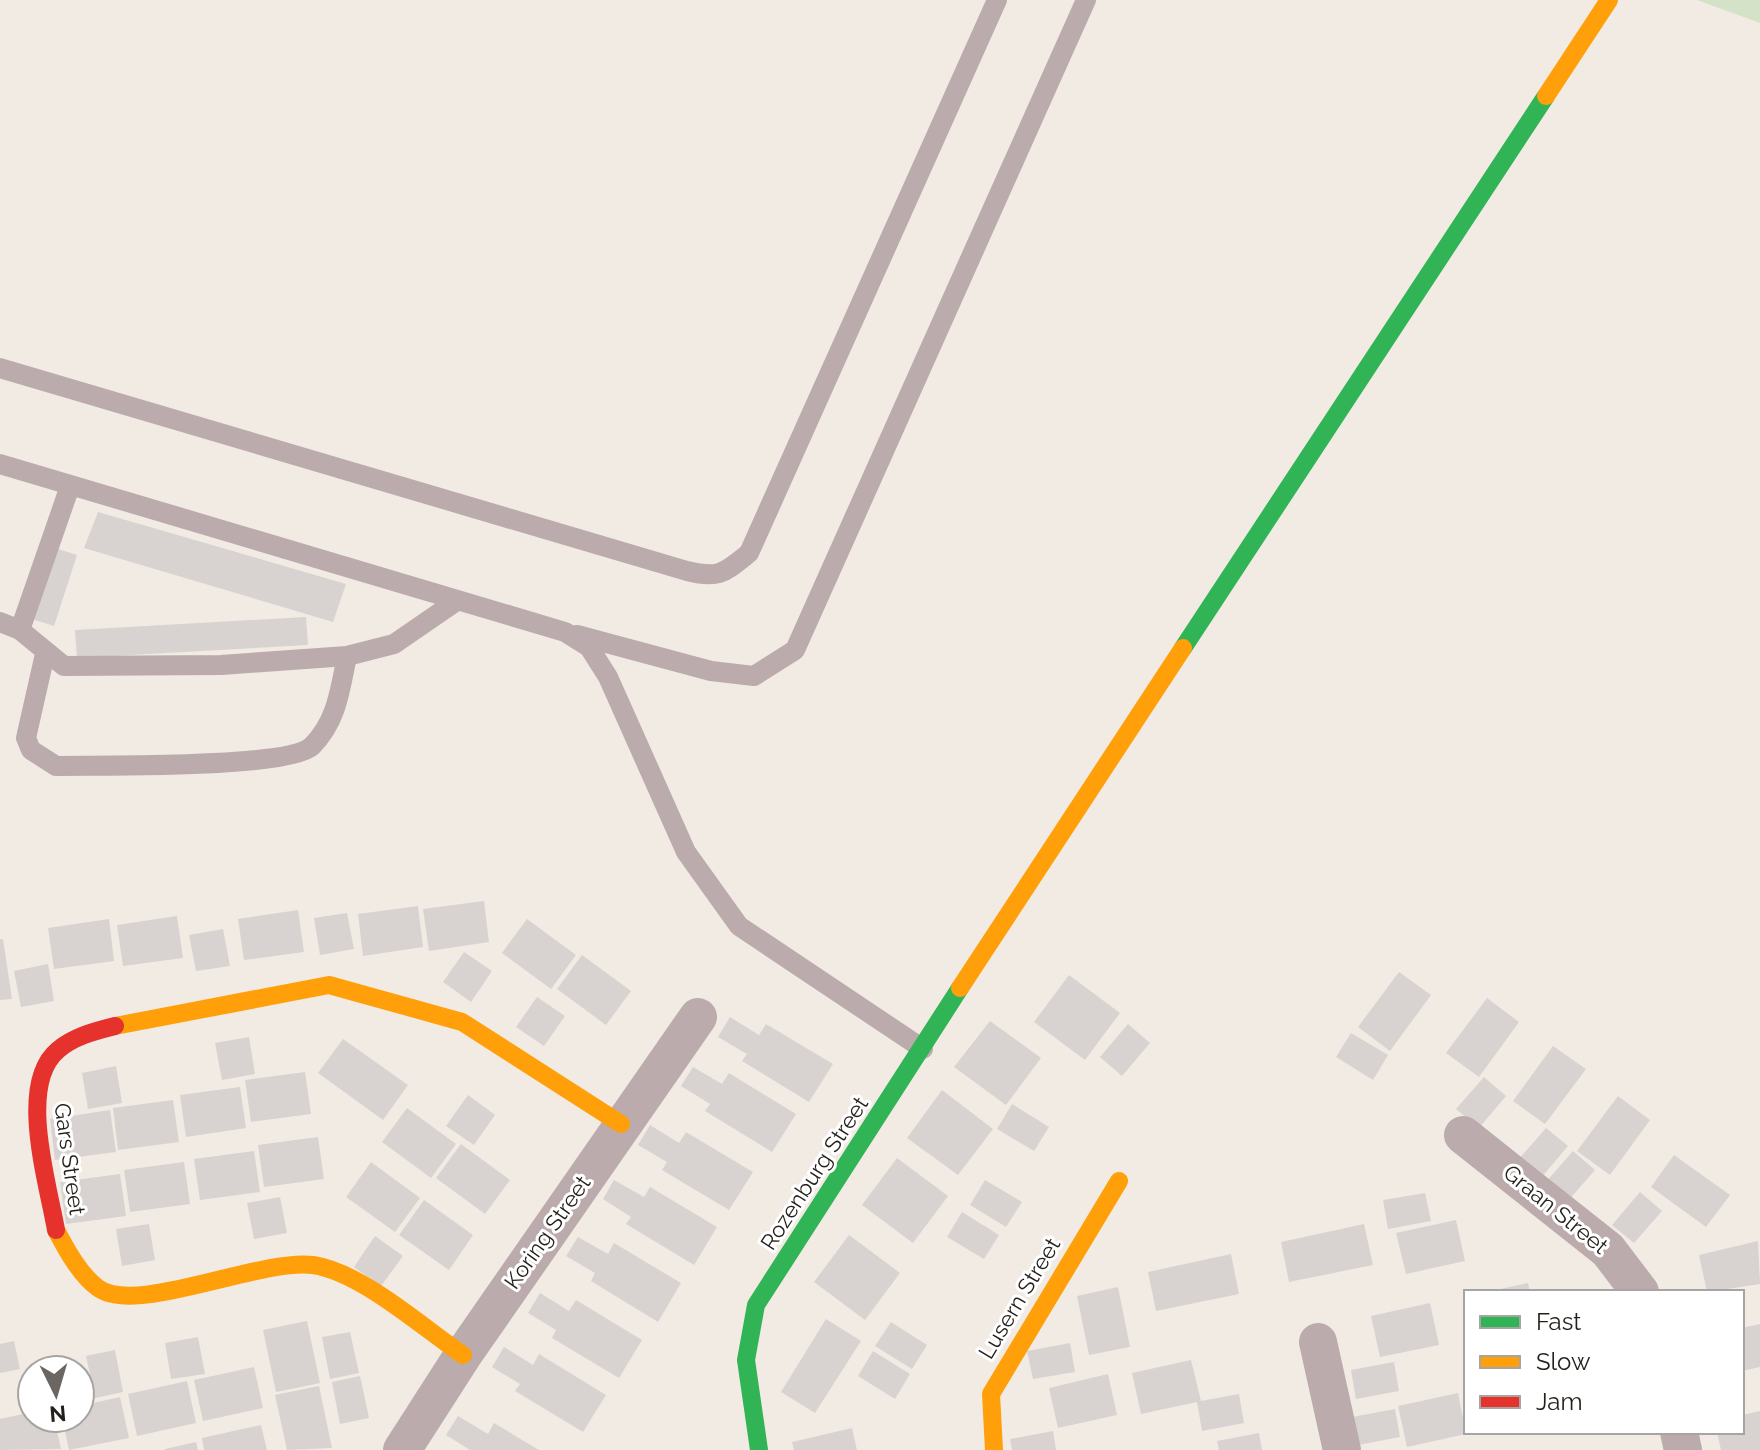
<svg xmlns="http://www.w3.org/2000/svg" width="1760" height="1450" font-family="Raleway,sans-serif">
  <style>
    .green { fill: #d4e2c8 }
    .building { fill: #d8d3d1 }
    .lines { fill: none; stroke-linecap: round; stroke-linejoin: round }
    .lane { stroke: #bbabac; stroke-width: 20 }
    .street { stroke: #bbabac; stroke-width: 38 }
    .fast { stroke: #30b455; stroke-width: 18 }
    .slow { stroke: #ff9f0a; stroke-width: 18 }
    .jam { stroke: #e5322d; stroke-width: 18 }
    .labels { text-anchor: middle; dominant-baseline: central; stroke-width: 6; stroke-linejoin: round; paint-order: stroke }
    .street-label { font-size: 22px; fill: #231f1a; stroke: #fff }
  </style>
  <rect width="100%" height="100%" fill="#f1ebe4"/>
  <path class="green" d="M1697,0H1760V23Z"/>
  <path class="building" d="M98,512L346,584L333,622L84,548Z
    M55,548L77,555L54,626L32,619Z
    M306,617L308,645L77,658L75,630Z
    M484,901L489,942L429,951L423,909Z
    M418,906L423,947L363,956L358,914Z
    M298,910L304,952L244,960L238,919Z
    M347,913L354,949L320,955L314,918Z
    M177,916L183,958L123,966L117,925Z
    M109,919L114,961L54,969L48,928Z
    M527,919L576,955L551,989L502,953Z
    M223,929L230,966L196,971L189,935Z
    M0,939H3L12,999L0,1000Z
    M464,952L492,971L471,1002L443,982Z
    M582,955L631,991L606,1025L557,989Z
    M48,964L54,1001L21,1007L14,971Z
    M1399,972L1431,995L1390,1051L1358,1027Z
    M1069,975L1120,1013L1085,1060L1034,1022Z
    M537,997L565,1016L544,1046L516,1027Z
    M1487,998L1519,1022L1479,1077L1446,1053Z
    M730,1017L759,1035L766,1024L833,1064L809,1102L742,1061L747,1054L718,1037Z
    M990,1021L1041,1058L1006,1105L954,1067Z
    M1128,1024L1150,1043L1122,1076L1100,1057Z
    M1351,1033L1388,1055L1373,1080L1336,1057Z
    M249,1037L255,1074L222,1080L215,1043Z
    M343,1039L408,1085L383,1120L318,1073Z
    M1553,1046L1586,1069L1545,1124L1513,1101Z
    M116,1066L122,1103L88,1109L82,1073Z
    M693,1067L722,1084L729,1073L796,1114L772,1152L705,1111L710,1104L681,1086Z
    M305,1072L311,1114L251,1122L245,1080Z
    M1484,1077L1506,1096L1479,1128L1456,1109Z
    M240,1087L246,1128L186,1137L180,1095Z
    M942,1090L993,1129L958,1175L907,1138Z
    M468,1095L495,1115L474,1145L446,1126Z
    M1618,1096L1650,1120L1610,1175L1577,1151Z
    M173,1100L179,1142L118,1150L113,1108Z
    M1012,1104L1049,1127L1034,1151L997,1129Z
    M407,1108L456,1144L431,1178L382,1142Z
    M110,1110L116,1152L55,1160L50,1119Z
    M650,1125L679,1143L686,1132L753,1172L729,1210L662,1170L667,1162L638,1145Z
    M1546,1128L1568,1146L1540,1179L1518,1160Z
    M318,1137L324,1179L264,1187L258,1145Z
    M461,1144L510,1180L485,1214L436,1178Z
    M254,1151L260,1192L200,1200L194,1159Z
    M1573,1151L1595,1170L1567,1202L1545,1183Z
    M1674,1155L1730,1195L1706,1227L1651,1187Z
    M897,1158L948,1196L913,1243L862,1205Z
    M184,1162L190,1204L130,1212L124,1170Z
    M371,1162L420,1198L395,1232L346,1197Z
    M120,1174L126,1216L66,1224L60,1182Z
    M614,1180L644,1197L650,1187L717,1227L694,1265L626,1224L631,1217L603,1199Z
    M985,1180L1022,1202L1006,1227L970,1205Z
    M1640,1192L1662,1211L1634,1243L1612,1225Z
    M1425,1193L1431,1221L1388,1229L1383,1200Z
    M280,1197L287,1233L254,1239L247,1203Z
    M424,1200L473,1235L449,1270L399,1235Z
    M962,1212L999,1235L984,1259L947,1237Z
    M1456,1220L1465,1261L1406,1274L1396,1233Z
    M149,1224L155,1260L122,1266L116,1229Z
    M1364,1224L1373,1265L1289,1282L1281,1242Z
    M849,1235L900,1273L865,1320L814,1282Z
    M375,1236L403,1256L381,1286L354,1267Z
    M578,1237L608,1254L614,1243L681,1283L658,1322L591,1281L595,1273L566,1256Z
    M1758,1241L1760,1284L1707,1292L1699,1255Z
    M1231,1254L1239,1294L1156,1311L1148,1272Z
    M1528,1283L1530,1292H1491V1291Z
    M1118,1287L1130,1347L1089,1355L1077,1296Z
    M540,1293L569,1311L576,1300L642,1340L619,1378L552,1338L556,1330L528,1313Z
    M1430,1303L1439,1345L1380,1357L1371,1316Z
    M826,1319L861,1341L815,1413L781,1392Z
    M307,1321L320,1383L276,1392L263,1330Z
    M891,1322L927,1345L912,1369L875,1346Z
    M1760,1324V1367L1742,1371V1328Z
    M350,1332L359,1373L330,1379L322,1337Z
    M198,1337L205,1374L171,1379L165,1343Z
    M14,1341L20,1369L0,1373V1344Z
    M1070,1343L1075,1372L1033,1379L1027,1351Z
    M504,1347L533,1365L539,1354L606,1395L583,1432L515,1391L520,1384L492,1367Z
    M115,1350L123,1392L95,1398L86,1356Z
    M873,1351L910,1374L895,1399L858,1376Z
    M1191,1360L1201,1401L1239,1394L1244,1423L1202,1431L1197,1402L1141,1414L1132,1373Z
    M1394,1362L1399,1391L1356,1399L1351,1370Z
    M254,1367L263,1408L203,1421L194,1380Z
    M1108,1374L1117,1415L1058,1428L1049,1388Z
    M360,1376L369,1418L340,1424L332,1382Z
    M187,1381L196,1423L137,1436L128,1394Z
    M319,1386L332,1448L287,1450L275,1395Z
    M1458,1393L1466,1434L1407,1447L1398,1406Z
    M120,1397L129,1438L69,1450L62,1418H80V1406Z
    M1395,1409L1400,1437L1358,1445L1352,1417Z
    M1760,1411V1450H1721L1717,1432H1742V1415Z
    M32,1412V1418H54L61,1449L0,1450V1419Z
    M458,1416L488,1434L494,1423L539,1450H470L446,1435Z
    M261,1425L267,1450H204L202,1438Z
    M852,1428L857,1450H794L792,1442Z
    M1053,1431L1056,1450H1012L1010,1439Z
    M1259,1433L1262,1450H1219L1217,1441Z
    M196,1442L198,1450H165V1449Z"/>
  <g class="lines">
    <path class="lane" d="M0,368L687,571C719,579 724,573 749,553L997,0
      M0,464L565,632L589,647L608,677L686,852L739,926L923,1049
      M0,622L20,630L70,486
      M20,630L64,666L221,665L347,656L394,644L458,600
      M577,635L711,671L754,676L795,650L1086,0
      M45,654L26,738L31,750L56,766C99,765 288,769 312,746C337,721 340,690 347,656"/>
    <path class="street" d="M1463,1135L1608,1250L1640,1292
      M1318,1342L1342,1450
      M1679,1432L1683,1450
      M402,1450L463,1355L698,1017"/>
    <path class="fast" d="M1183,648L1546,96
      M759,1450L746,1360L756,1305L960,988"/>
    <path class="slow" d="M1546,96L1609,0
      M960,988L1183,648
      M115,1026L329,985L462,1022L621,1124
      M56,1230C66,1249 80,1275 98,1288C136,1316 260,1258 313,1265C361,1272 422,1327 463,1355
      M994,1450L991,1394L1119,1181"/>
    <path class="jam" d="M56,1230C48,1183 17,1084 58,1050C74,1036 96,1031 115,1026"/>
  </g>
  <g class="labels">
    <g class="street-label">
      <text transform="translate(70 1159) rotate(82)">Gars Street</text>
      <text transform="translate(814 1173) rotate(-57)">Rozenburg Street</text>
      <text transform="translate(1556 1209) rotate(39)">Graan Street</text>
      <text transform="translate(547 1232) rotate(-55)">Koring Street</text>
      <text transform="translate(1019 1298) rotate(-59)">Lusern Street</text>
    </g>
  </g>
  <rect x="1464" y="1290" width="280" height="144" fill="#ffffff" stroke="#a7a5a3" stroke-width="2"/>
  <rect x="1480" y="1316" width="40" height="12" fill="#30b455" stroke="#a7a5a3" stroke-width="2"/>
  <text x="1536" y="1330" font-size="24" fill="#231f1a">Fast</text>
  <rect x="1480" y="1356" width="40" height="12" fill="#ff9f0a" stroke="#a7a5a3" stroke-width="2"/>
  <text x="1536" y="1370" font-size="24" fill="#231f1a">Slow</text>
  <rect x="1480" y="1396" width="40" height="12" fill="#e5322d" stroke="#a7a5a3" stroke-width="2"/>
  <text x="1536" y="1410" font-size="24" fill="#231f1a">Jam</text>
  <g transform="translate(56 1394) rotate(175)"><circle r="38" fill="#ffffff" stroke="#a7a5a3" stroke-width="2"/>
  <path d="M0-6L14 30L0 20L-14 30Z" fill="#6b6661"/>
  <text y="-12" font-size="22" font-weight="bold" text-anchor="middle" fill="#231f1a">N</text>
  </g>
</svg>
